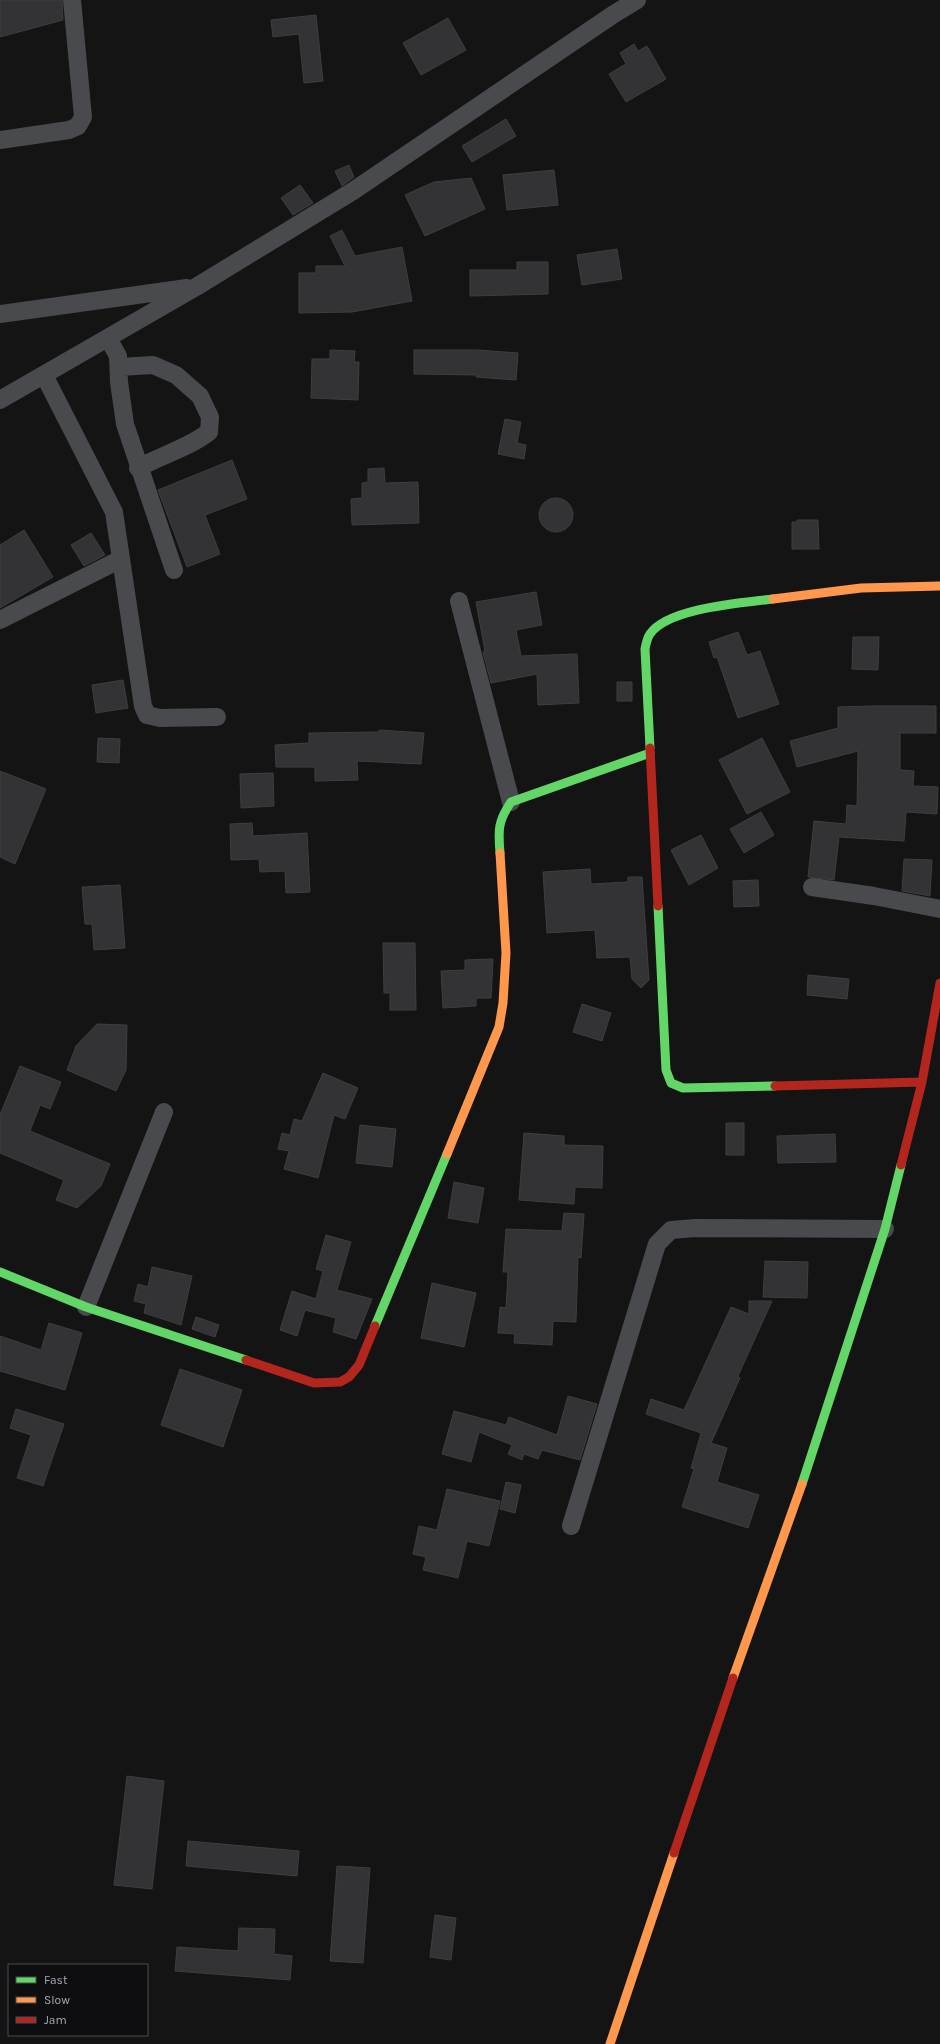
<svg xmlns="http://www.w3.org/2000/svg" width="940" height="2044" font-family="Karla,sans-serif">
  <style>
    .building { fill: #333335; stroke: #3c3e40 }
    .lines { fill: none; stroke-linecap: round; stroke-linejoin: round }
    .street { stroke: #484a4d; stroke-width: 18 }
    .fast { stroke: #63d668; stroke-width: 9 }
    .slow { stroke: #ff974d; stroke-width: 9 }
    .jam { stroke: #b3261e; stroke-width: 9 }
  </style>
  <rect width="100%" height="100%" fill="#141414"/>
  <path class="building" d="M0,0H62L63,20L0,37Z
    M316,15L323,81L304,83L299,34L273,37L271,20Z
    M448,18L466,50L421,75L403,43Z
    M634,44L638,51L647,46L666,79L626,102L609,74L626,64L620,53Z
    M506,119L516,136L472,162L462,146Z
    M349,165L354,177L342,186L335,171Z
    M554,170L558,205L507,210L503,175Z
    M471,178L485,209L425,236L405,195L434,182Z
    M300,185L313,203L293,215L281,198Z
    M342,230L355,256L402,247L412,301L352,312L299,313V273H316V266H345L330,236Z
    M617,249L622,279L582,285L577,255Z
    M517,262H548V294L470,296V270H517Z
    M330,350L355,351L354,362H359L358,400L311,398L312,359H330Z
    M414,350H478L518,353L516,380L476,377V375L414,374Z
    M505,419L521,422L517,443L526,445L524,459L498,454Z
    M232,460L247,499L205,515L220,554L187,567L158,490Z
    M384,468L385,483L418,482L419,523L352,525L351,499L362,498V483L368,482V469Z
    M539 515a17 17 0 1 1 34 0a17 17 0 1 1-34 0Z
    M797,520H818L819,549H792V522H797Z
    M24,530L53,577L0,608V545Z
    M91,533L105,555L84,566L71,545Z
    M536,592L542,625L516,630L521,656L577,654L579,703L538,705L537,674L491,683L483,652L485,651L476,602Z
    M738,632L747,655L760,651L779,704L738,718L717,657L714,658L709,642Z
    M853,637H879L878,670L852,669Z
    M123,680L128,708L96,713L92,685Z
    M617,682H632V701H617Z
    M873,706H936V733H900V770L914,771L913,786L938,787L937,814L906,812L904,841L839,837L834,880L808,877L814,821L846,824L847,805L857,806L858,751L797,767L790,741L838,728V707Z
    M379,730L424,733L421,764L357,761L358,780L315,781V767H276L275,745L309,743V733L379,732Z
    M98,738L120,739L119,763L97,762Z
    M762,738L790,792L747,814L719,760Z
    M0,771L46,789L15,864L0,857Z
    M273,773L274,806L241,808L240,774Z
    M761,812L774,835L744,853L730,829Z
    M252,823L253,836L307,833L310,892L286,893L285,871L260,872L259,859L231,860L230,824Z
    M701,835L718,868L689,885L671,850Z
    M904,859L932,860L930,896L902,891Z
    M590,869L591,884L628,882V877H642L649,980L641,988L632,979L630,957L597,958L595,930L547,933L543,872Z
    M758,880L759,906L734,907L733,881Z
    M120,885L125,948L94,950L92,924H85L82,887Z
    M383,943H415L416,1010H390V993H384Z
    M493,959L491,998H476V1006L443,1008L441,971L465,970V960Z
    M808,975L849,979L847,999L807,995Z
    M582,1004L611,1013L602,1041L573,1032Z
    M97,1024L127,1025L126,1070L116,1091L67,1070L76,1046Z
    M20,1066L61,1082L50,1109L40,1105L30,1131L110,1164L101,1186L77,1208L56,1200L64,1180L0,1153V1115Z
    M323,1073L358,1088L345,1119L334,1115L318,1178L284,1169L289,1151L278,1149L282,1133L290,1135L294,1119L302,1121Z
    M726,1123H744V1155H726Z
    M360,1125L396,1129L392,1167L356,1163Z
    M524,1133L564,1136V1145L603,1146L602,1188L575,1187L574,1204L519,1200Z
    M835,1134L836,1162L778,1163L777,1136Z
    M454,1182L484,1188L478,1223L448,1218Z
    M564,1213L584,1214L581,1258L578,1257L576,1322L553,1321L552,1345L514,1343L515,1334L498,1333L500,1307L506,1308L508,1272H503L506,1229L562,1231Z
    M326,1235L351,1242L337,1290L372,1299L356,1339L333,1332L336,1318L305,1310L297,1336L280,1330L292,1291L316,1299L323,1271L316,1269Z
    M765,1261L808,1262L807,1298L763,1297Z
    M152,1267L192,1276L181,1325L144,1313L146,1304L134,1301L138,1284L148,1287Z
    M432,1283L476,1293L464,1347L421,1338Z
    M749,1301H772L738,1376L740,1378L711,1443L727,1448L717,1482L759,1495L748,1528L682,1507L694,1469L691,1468L701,1433L646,1414L651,1399L684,1410L731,1307L749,1314Z
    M196,1317L219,1325L215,1337L192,1329Z
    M49,1323L82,1333L65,1390L0,1371V1336L41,1350Z
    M180,1369L242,1390L223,1447L161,1425Z
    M568,1396L597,1404L580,1460L542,1450L538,1459L524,1454L522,1460L508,1454L512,1445L479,1432L471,1462L442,1454L454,1411L506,1425L509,1417L557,1435Z
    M16,1409L64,1424L43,1486L17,1478L31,1435L10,1428Z
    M506,1482L521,1485L515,1513L500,1509Z
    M447,1489L500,1501L489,1546L467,1541L458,1578L423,1570L426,1557L413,1554L419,1526L437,1530Z
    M127,1776L164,1781L152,1889L114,1885Z
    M188,1841L299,1851L297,1876L186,1866Z
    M337,1866L370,1868L363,1963L330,1961Z
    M435,1915L456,1918L451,1960L430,1957Z
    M239,1928L275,1929L274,1954L292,1956L290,1980L175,1971L177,1947L238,1951Z"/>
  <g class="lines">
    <path class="street" d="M0,140L69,130L78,126L83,117L72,0
      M0,314L187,288
      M108,338L118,356L119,382L125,424L174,570
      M119,367L153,365L176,375L200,396L210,417L209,432C188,448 162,455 138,468
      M44,375L114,512L143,706L147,715L160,718L217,717
      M0,400L196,287L353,191L614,14L637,0
      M459,601L511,802
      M0,620L121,559
      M812,887L874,896L940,909
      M86,1307L164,1112
      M571,1526L657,1244L671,1230L695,1228L885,1229"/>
    <path class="fast" d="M650,748L645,649C646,644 647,638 650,634C668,608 742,603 773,599
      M500,853C498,830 498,821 511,802L650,753
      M658,906L666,1070L671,1083L683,1088L775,1086
      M0,1272L86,1307L246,1360
      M375,1326L447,1154
      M802,1484L885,1229L901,1165"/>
    <path class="slow" d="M773,599L861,588L940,586
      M447,1154L499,1027L503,1003L506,953L500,853
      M733,1678L802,1484
      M610,2044L674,1853"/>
    <path class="jam" d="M650,748L658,906
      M775,1086L922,1082
      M901,1165L922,1082L940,983
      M246,1360L314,1383L340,1382L349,1377L359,1365L375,1326
      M674,1853L733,1678"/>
  </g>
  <rect x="8" y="1964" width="140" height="72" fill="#0e0e10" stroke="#4a4d52"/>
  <rect x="16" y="1977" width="20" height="6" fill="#63d668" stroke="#4a4d52"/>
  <text x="44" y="1984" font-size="12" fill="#a3acb6">Fast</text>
  <rect x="16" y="1997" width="20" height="6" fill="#ff974d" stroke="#4a4d52"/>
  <text x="44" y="2004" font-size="12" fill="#a3acb6">Slow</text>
  <rect x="16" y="2017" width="20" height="6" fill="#b3261e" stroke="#4a4d52"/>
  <text x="44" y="2024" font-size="12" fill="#a3acb6">Jam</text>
</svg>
